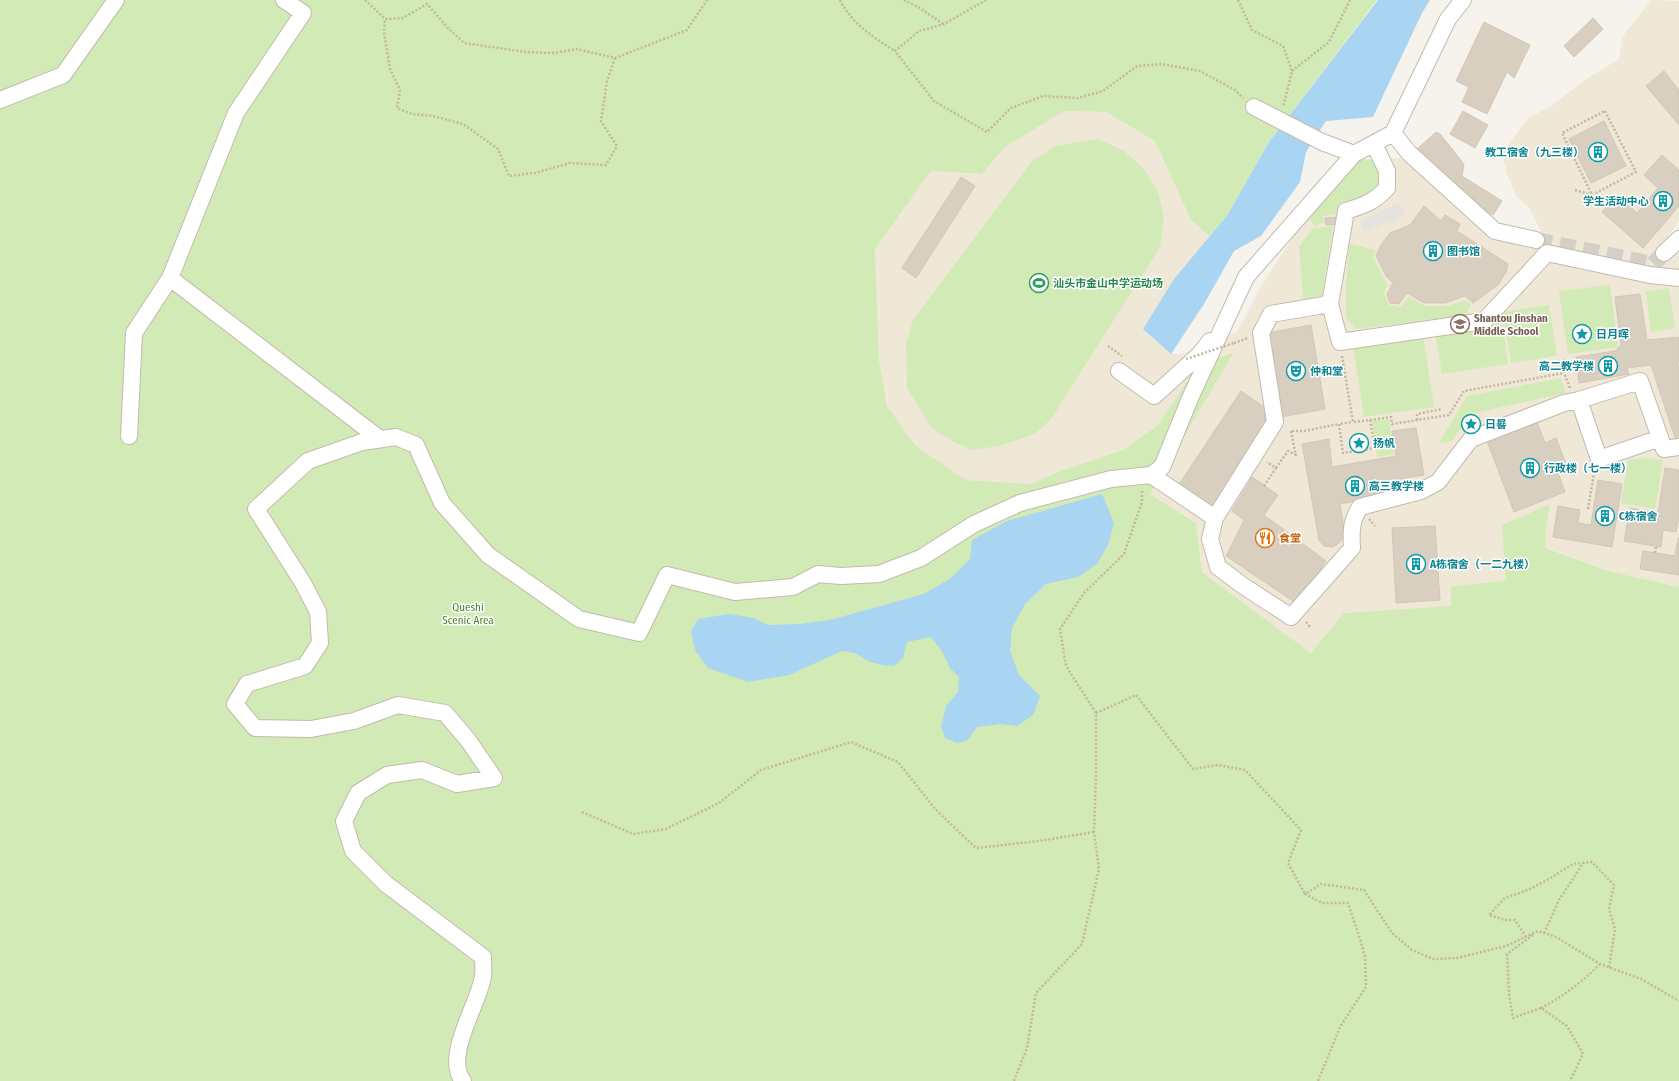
<svg xmlns="http://www.w3.org/2000/svg" width="1679" height="1081" font-family="'Fira Sans Condensed','Noto Sans SC',sans-serif">
  <style>
    .education { fill: #efe8d6 }
    .green { fill: #d2eab5 }
    .parking { fill: #e5e3e0 }
    .water { fill: #a9d4f2 }
    .building { fill: #d8cfc1; stroke: #d3c7b4 }
    .lines { fill: none; stroke-linecap: round; stroke-linejoin: round }
    .minor-tunnel { stroke: #d4d0c8; stroke-width: 16; stroke-dasharray: 16 8; stroke-linecap: butt }
    .minor-casing { stroke: #c2bbae; stroke-width: 18 }
    .path { stroke: #c4b79f; stroke-width: 2.5; stroke-dasharray: 2 2; stroke-linecap: butt }
    .minor { stroke: #fff; stroke-width: 16 }
    .path-bridge { stroke: #c4b79f; stroke-width: 2.5; stroke-dasharray: 2 2; stroke-linecap: butt }
    .labels { text-anchor: middle; dominant-baseline: central; stroke-width: 3; stroke-linejoin: round; paint-order: stroke }
    .culture-label { font-size: 11px; font-weight: bold; fill: #0d838f; stroke: #fff; text-anchor: start }
    .leisure-label { font-size: 11px; font-weight: bold; fill: #27864d; stroke: #fff; text-anchor: start }
    .education-label { font-size: 11px; font-weight: bold; fill: #785e54; stroke: #fff; text-anchor: start }
    .food-label { font-size: 11px; font-weight: bold; fill: #c56008; stroke: #fff; text-anchor: start }
    .park-label { font-size: 11px; fill: #4a7f2a; stroke: #fff }
  </style>
  <rect width="100%" height="100%" fill="#f6f3ec"/>
  <path class="education" d="M1652,0L1679,1V221L1659,250L1671,258L1676,250L1679,249V587L1608,571L1543,546L1550,505L1506,581L1451,586L1452,606L1344,613L1311,653L1202,572L1196,523L1150,494L1233,352L1199,364L1158,425L1123,450L1058,472L1031,484L966,480L916,446L887,406L879,360L875,249L931,171L982,174L1004,148L1064,111L1106,112L1155,141L1191,220L1209,236L1174,279L1143,329L1171,354H1182L1236,332L1245,318L1261,286L1308,214L1352,161L1404,158L1449,200L1496,239L1531,248L1541,231L1530,209L1517,197L1507,174L1502,153L1528,118L1553,105L1583,81L1619,59L1623,36Z"/>
  <path class="green" d="M0,0H1377L1269,142L1228,214L1209,236L1191,220L1155,141L1106,112L1064,111L1004,148L982,174L931,171L875,249L879,360L887,406L916,446L966,480L1031,484L1058,472L1123,450L1158,425L1199,364L1234,352L1150,494L1196,523L1202,572L1311,653L1344,613L1451,606V586L1506,581L1502,525L1550,504L1545,535L1546,548L1608,571L1679,587V1081H0Z
    M1097,139L1123,150L1145,170L1158,192L1164,217L1160,247L1051,419L1035,434L999,446L971,450L948,439L931,427L907,388L906,343L913,320L1032,161L1055,146Z
    M1369,159L1376,162L1383,175L1381,186L1368,199L1341,205L1336,214L1323,216L1324,223L1314,226L1308,214L1352,161Z
    M1333,226L1321,302L1304,306L1299,247L1312,229Z
    M1349,244L1375,250L1373,258L1387,285L1384,294L1389,305L1400,307L1406,301L1408,297L1425,306H1446L1465,301L1471,305L1466,315L1355,329L1346,317V285Z
    M1610,285L1618,347L1568,354L1559,291Z
    M1669,288L1675,328L1651,332L1646,292Z
    M1549,305L1557,356L1511,363L1503,312Z
    M1502,321L1508,364L1442,374L1435,331Z
    M1423,336L1434,407L1364,417L1353,346Z
    M1561,378L1566,393L1470,414L1452,441L1439,443L1467,396Z
    M1389,419L1394,454L1377,457L1372,421Z
    M1646,458L1663,460L1655,509L1621,503L1628,460Z"/>
  <path class="parking" d="M1399,203L1405,215L1365,233L1359,221Z"/>
  <path class="water" d="M1378,0H1430L1422,13L1373,117L1326,121L1306,152L1300,182L1261,236L1234,251L1204,304L1171,354L1143,329L1174,279L1228,214L1269,142Z
    M1102,494L1114,523L1108,545L1097,564L1078,577L1046,584L1025,604L1012,628L1010,651L1019,675L1040,696L1033,715L1017,726L1001,724L977,727L968,740L957,743L945,738L941,726L946,706L958,692L959,677L950,668L942,651L931,637L907,642L903,658L894,666L883,665L870,662L855,653L842,651L789,675L748,682L708,668L695,650L691,631L698,619L730,614L753,618L768,625L799,624L830,620L924,594L951,578L970,559L972,540L1007,521Z"/>
  <path class="building" d="M1593,18L1603,29L1574,57L1564,46Z
    M1484,22L1530,45L1514,78L1507,72L1487,114L1462,102L1469,87L1456,81Z
    M1664,71L1679,90V125L1646,86Z
    M1463,111L1488,125L1475,148L1450,134Z
    M1604,121L1626,166L1591,183L1569,139Z
    M1436,132L1440,134L1464,164L1462,176L1450,188L1416,150Z
    M1662,155L1679,170V206L1643,248L1602,212L1617,195L1637,213L1658,188L1644,175Z
    M1462,176L1502,201L1493,215L1450,188Z
    M961,177L975,186L916,278L902,268Z
    M1424,206L1441,221L1445,215L1460,224L1457,231L1508,264L1506,272L1498,285L1473,303L1465,296L1445,303H1424L1407,293L1399,304L1390,303L1387,294L1393,283L1386,276L1376,256L1381,245L1390,233L1410,225Z
    M1337,217V224L1326,225L1325,218Z
    M1640,294L1647,340L1679,337V362H1677L1679,369V439L1676,441L1651,365L1627,368L1629,374L1579,383L1576,357L1615,351L1621,345L1615,297Z
    M1311,325L1325,409L1281,417L1267,333Z
    M1241,391L1264,407L1266,430L1215,512L1178,486Z
    M1537,422L1545,443L1556,438L1567,466L1557,470L1565,492L1514,512L1487,441Z
    M1416,428L1424,475L1400,479L1402,493L1340,504L1345,535L1339,543L1333,547L1324,546L1319,540L1302,444L1329,439L1332,467L1396,456L1392,431Z
    M1665,468L1679,470V516L1676,532L1663,530L1661,547L1624,541L1630,508L1658,513Z
    M1252,477L1278,495L1264,515L1326,561L1297,604L1226,556L1244,520L1232,511Z
    M1598,480L1622,484L1612,547L1553,537L1558,506L1580,510L1578,523L1591,525Z
    M1435,526L1440,600L1396,603L1392,528Z
    M1678,538L1679,575L1640,569L1643,551L1675,556Z"/>
  <g class="lines">
    <path class="minor-tunnel" d="M1536,240L1653,264L1664,253"/>
    <defs>
      <path id="minor" d="M284,0L303,13L236,113L170,278L380,439
        M0,100L63,75L116,0
        M1254,107L1322,142L1354,154
        M1393,133L1409,153L1495,231L1536,240
        M1374,144L1387,171V188C1374,202 1365,205 1346,211L1330,304L1340,342L1484,321L1547,253L1650,275L1679,278
        M1664,253L1679,239
        M1119,371L1154,396L1199,355L1210,341
        M129,436L134,333L170,278
        M1660,438L1599,459L1579,400L1640,381L1664,449L1679,447
        M1151,475L1215,518L1275,422L1261,333L1271,314L1330,304
        M1215,518L1210,539L1218,567L1242,585L1291,617L1352,548C1351,532 1351,521 1360,507L1421,491L1438,482L1471,439L1564,403L1579,400
        M463,1081C443,1056 480,1002 483,976C484,970 483,963 483,957L386,884L353,851L344,821L358,793L387,775L422,770L457,784L494,778L468,740L445,713L398,705L354,721L311,729L255,728L235,704L247,684L305,666L320,643L318,612L303,583L256,509L308,461L362,442L396,437L416,445L442,503L488,555L579,619L639,633L667,575L735,592L793,587L818,574L841,576L879,574L921,558L974,524L1020,503L1111,479L1151,475L1162,467L1191,396L1246,277L1354,154L1393,133L1448,19L1463,0"/>
    </defs>
    <use href="#minor" class="minor-casing"/>
    <path class="path" d="M365,0L385,19
      M840,0C852,24 873,37 895,51
      M904,0L920,8L943,24
      M986,0L944,24L919,31L895,51L934,101L987,132L1011,108L1043,96L1078,98L1103,91L1137,66L1162,64L1200,71L1235,90L1243,98
      M1238,0L1252,30L1283,46L1292,71L1283,107
      M615,58L607,81L601,121L617,146L606,165L570,163L535,173L509,176L498,149L463,124L433,116L412,114L397,108L400,90L390,69L384,32L385,19L403,18L427,4L447,27L464,43L526,52L554,53L577,49L615,58L687,30L707,0
      M1292,71L1329,42L1350,0
      M1605,111L1636,172L1592,195L1562,133Z
      M1575,190L1592,195
      M1234,343L1248,338
      M1108,346L1122,356
      M1342,356L1353,422L1370,420L1375,448L1343,453L1339,424L1353,422
      M1564,359V373L1570,388
      M1370,420L1391,417L1392,424L1449,415L1464,391L1564,373
      M1417,420V414L1442,409
      M1291,431L1296,456
      M1292,431H1304L1339,424
      M1276,468L1288,451L1296,455
      M1264,486L1276,468L1267,462
      M1588,509L1594,473
      M1369,519L1375,526
      M1655,553L1656,547
      M1306,622L1311,628
      M1096,713L1136,695L1193,769L1218,765L1245,770L1301,830L1288,863L1305,894
      M582,812L633,834L666,829L719,803L761,770L851,742L898,762L936,810L976,848L1039,841L1094,832
      M1544,933L1559,900L1584,862
      M1533,935L1507,954L1509,994L1513,1018L1541,1008L1567,1026L1583,1054L1570,1081
      M1526,937L1515,920H1505L1489,915L1505,898L1528,890L1549,879L1573,864L1592,862L1614,885L1609,909L1615,929L1609,968
      M1541,1008C1564,996 1582,982 1600,964
      M1014,1081L1027,1048L1036,993L1082,944L1099,869L1094,832L1096,774V713L1066,666L1060,629L1084,593L1124,554L1142,502V490
      M1318,1081L1340,1027L1366,987L1365,957L1360,939L1348,903H1322L1305,894L1321,884L1364,890L1392,933L1412,950L1433,959L1457,958L1506,946L1538,931L1556,937L1600,964L1641,979L1679,1001"/>
    <use href="#minor" class="minor"/>
    <path class="path-bridge" d="M1186,359L1234,343"/>
  </g>
  <defs>
    <symbol id="building-ring" viewBox="-11 -11 22 22"><circle r="9.5" fill="#fff" stroke="#0f9aa8" stroke-width="1.5"/><path d="M-4-6H4V6H1V3H-1V6H-4ZM-2.5-4.3h1.7v1.8h-1.7ZM.8-4.3h1.7v1.8H.8ZM-2.5-1h1.7V.8h-1.7ZM.8-1h1.7V.8H.8Z" fill="#0f9aa8"/></symbol>
    <symbol id="stadium-ring" viewBox="-11 -11 22 22"><circle r="9.5" fill="#fff" stroke="#2e9e5b" stroke-width="1.5"/><path d="M0-5a6.5 5 0 1 0 0 10a6.5 5 0 1 0 0-10ZM-3.5-1.8h7v3.6h-7Z" fill="#2e9e5b"/></symbol>
    <symbol id="school-ring" viewBox="-11 -11 22 22"><circle r="9.5" fill="#fff" stroke="#8d6e63" stroke-width="1.5"/><path d="M0-5L7-2L0 1L-7-2ZM-4 1L0 2.5L4 1V4Q0 6-4 4Z" fill="#8d6e63"/></symbol>
    <symbol id="sight-ring" viewBox="-11 -11 22 22"><circle r="9.5" fill="#fff" stroke="#0f9aa8" stroke-width="1.5"/><path d="M0-6L1.8-2.2L6-1.7L2.9 1.2L3.7 5.4L0 3.3L-3.7 5.4L-2.9 1.2L-6-1.7L-1.8-2.2Z" fill="#0f9aa8"/></symbol>
    <symbol id="theatre-ring" viewBox="-11 -11 22 22"><circle r="9.5" fill="#fff" stroke="#0f9aa8" stroke-width="1.5"/><path d="M-5-5.5Q0-4 5-5.5V0Q5 5 0 6Q-5 5-5 0ZM-3.3-2.5H-1v1.5H-3.3ZM1-2.5H3.3v1.5H1ZM-2.8 1Q0 5.5 2.8 1Z" fill="#0f9aa8"/></symbol>
    <symbol id="restaurant-ring" viewBox="-11 -11 22 22"><circle r="9.5" fill="#fff" stroke="#e8710a" stroke-width="1.5"/><path d="M-5-6h1v4h1v-4h1v4h1v-4h1v5L-1.5 .5V6h-2V.5L-5-1ZM5-6V6H3V1.5H1.5Q1.5-4 5-6Z" fill="#e8710a"/></symbol>
  </defs>
  <g fill-rule="evenodd">
    <use href="#building-ring" x="1587" y="141" width="22" height="22"/>
    <use href="#building-ring" x="1652" y="190" width="22" height="22"/>
    <use href="#building-ring" x="1422" y="240" width="22" height="22"/>
    <use href="#stadium-ring" x="1028" y="272" width="22" height="22"/>
    <use href="#school-ring" x="1449" y="313" width="22" height="22"/>
    <use href="#sight-ring" x="1571" y="323" width="22" height="22"/>
    <use href="#building-ring" x="1597" y="355" width="22" height="22"/>
    <use href="#theatre-ring" x="1285" y="360" width="22" height="22"/>
    <use href="#sight-ring" x="1460" y="413" width="22" height="22"/>
    <use href="#sight-ring" x="1348" y="432" width="22" height="22"/>
    <use href="#building-ring" x="1519" y="457" width="22" height="22"/>
    <use href="#building-ring" x="1344" y="475" width="22" height="22"/>
    <use href="#building-ring" x="1594" y="505" width="22" height="22"/>
    <use href="#restaurant-ring" x="1254" y="527" width="22" height="22"/>
    <use href="#building-ring" x="1405" y="553" width="22" height="22"/>
  </g>
  <g class="labels">
    <g class="culture-label">
      <text x="1584" y="152" text-anchor="end">教工宿舍（九三楼）</text>
      <text x="1649" y="201" text-anchor="end">学生活动中心</text>
      <text x="1447" y="251">图书馆</text>
      <text x="1596" y="334">日月晖</text>
      <text x="1594" y="366" text-anchor="end">高二教学楼</text>
      <text x="1310" y="371">仲和堂</text>
      <text x="1485" y="424">日晷</text>
      <text x="1373" y="443">扬帆</text>
      <text x="1544" y="468">行政楼（七一楼）</text>
      <text x="1369" y="486">高三教学楼</text>
      <text x="1619" y="516">C栋宿舍</text>
      <text x="1430" y="564">A栋宿舍（一二九楼）</text>
    </g>
    <g class="leisure-label">
      <text x="1053" y="283">汕头市金山中学运动场</text>
    </g>
    <g class="education-label">
      <text x="1474" y="318">Shantou Jinshan<tspan x="1474" dy="13">Middle School</tspan></text>
    </g>
    <g class="food-label">
      <text x="1279" y="538">食堂</text>
    </g>
    <g class="park-label">
      <text x="468" y="607">Queshi<tspan x="468" dy="13">Scenic Area</tspan></text>
    </g>
  </g>
</svg>
